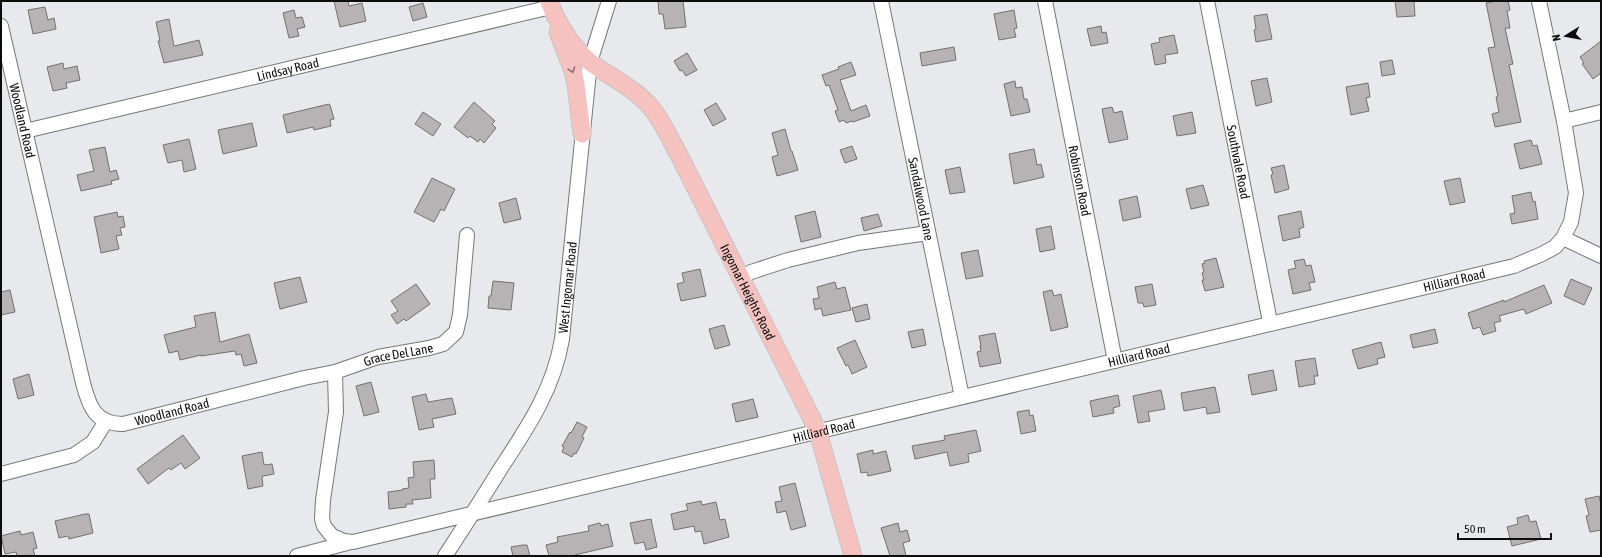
<svg xmlns="http://www.w3.org/2000/svg" width="1602" height="557" font-family="'Asap Condensed',sans-serif">
  <style>
    .building { fill: #b7b2b4; stroke: #747071 }
    .lines { fill: none; stroke-linecap: round; stroke-linejoin: round }
    .minor-casing { stroke: #75777a; stroke-width: 16 }
    .major-casing { stroke: #c5c5c5; stroke-width: 19 }
    .minor { stroke: #fff; stroke-width: 14 }
    .major { stroke: #f5c2bf; stroke-width: 17 }
    .oneway { stroke: #8c706f }
    .labels { text-anchor: middle; dominant-baseline: central; stroke-width: 3; stroke-linejoin: round; paint-order: stroke }
    .street-label { font-size: 13px; fill: #0c0c0d; stroke: #e8e9ed }
  </style>
  <rect width="100%" height="100%" fill="#e8e9ed"/>
  <path class="building" d="M334,1H348L349,6L362,3L366,21L340,27Z
    M658,1H683L686,27L665,29L663,14H659Z
    M1395,1H1414L1415,16L1397,17Z
    M1496,1H1508L1510,10L1507,11L1510,28H1505L1513,64L1509,65L1521,122L1495,127L1492,114L1499,112L1496,97L1498,96L1488,48L1495,47L1486,3Z
    M423,3L427,17L413,21L409,7Z
    M45,7L48,20L54,18L56,29L33,34L28,10Z
    M294,10L296,18L302,17L305,27L297,29L299,36L289,38L283,13Z
    M1014,10L1017,28L1014,29L1016,37L999,40L994,14Z
    M1267,14L1272,39L1256,42L1254,30L1256,29L1254,16Z
    M169,19L174,46L199,40L203,55L164,63L158,41H160L156,22Z
    M1101,26L1102,33L1106,32L1108,43L1091,46L1087,29Z
    M1174,35L1178,53L1165,55L1166,63L1155,65L1151,44L1160,42L1159,38Z
    M1601,41V73L1593,79L1582,64L1584,63L1580,57Z
    M954,47L956,60L922,66L920,53Z
    M687,53L697,70L686,76L682,70L680,71L674,61Z
    M1392,60L1395,74L1382,76L1380,62Z
    M851,62L856,75L840,80L851,111L866,105L870,116L853,122L852,121L846,123L844,120L839,122L835,111L838,110L829,85L826,86L822,75L839,69L838,67Z
    M63,63L64,69L77,66L80,80L66,83L67,88L53,91L47,67Z
    M1267,78L1272,102L1256,106L1251,81Z
    M1015,81L1016,88L1022,87L1024,99H1027L1030,112L1011,116L1004,84Z
    M1368,83L1370,97L1366,98L1369,111L1351,115L1346,87Z
    M474,102L495,121L492,124L496,128L484,143L480,139L478,142L470,136L468,138L454,127Z
    M716,103L726,119L713,126L704,110Z
    M329,104L330,105L334,119L330,120L331,126L314,130L313,127L287,133L283,115Z
    M1112,107L1114,113L1122,111L1128,139L1109,143L1102,109Z
    M423,112L441,124L433,136L415,124Z
    M1192,112L1196,133L1177,136L1173,116Z
    M252,123L257,146L223,154L218,130Z
    M785,129L791,151H792L798,170L777,176L772,157L778,155L772,133Z
    M189,139L196,169L184,172L182,160L168,163L163,145Z
    M1531,140L1533,146L1537,145L1542,164L1520,169L1514,144Z
    M852,146L857,159L845,163L840,150Z
    M105,147L110,172L116,170L119,179L111,181L112,184L81,191L77,175L94,171L89,150Z
    M1034,149L1037,165L1041,164L1044,177L1014,184L1009,154Z
    M1284,165L1289,189L1275,193L1271,175L1273,174L1271,168Z
    M960,167L965,192L950,194L945,170Z
    M432,178L455,189L444,211L441,209L434,222L414,212Z
    M1460,178L1465,202L1450,205L1444,181Z
    M1203,185L1209,205L1191,209L1186,189Z
    M1531,192L1533,202L1535,201L1538,219L1512,224L1510,214L1515,213L1512,196Z
    M1137,196L1141,217L1123,221L1119,200Z
    M516,198L521,219L504,223L499,203Z
    M815,211L821,237L801,242L795,216Z
    M1301,211L1304,227L1299,229L1300,237L1283,241L1278,216Z
    M117,212L118,217L123,216L125,227L120,228L122,235L116,236L119,249L101,253L94,217Z
    M878,214L882,226L864,231L861,218Z
    M1051,226L1055,249L1040,252L1036,229Z
    M978,250L983,276L966,279L961,253Z
    M1216,258L1224,287L1205,291L1202,280H1204L1202,273L1204,272L1202,264L1205,263L1204,261Z
    M1304,259L1306,266L1311,265L1315,282L1309,283L1311,290L1293,294L1288,270L1296,268L1294,261Z
    M700,269L706,296L681,301L677,284L684,282L682,273Z
    M300,277L307,302L280,309L274,283Z
    M1571,279L1592,288L1584,305L1564,296Z
    M493,281L514,283L511,310L488,308L489,296H491Z
    M835,282L837,289L845,287L851,310L823,316L821,308L815,310L813,299L819,298L817,287Z
    M416,284L430,304L406,321L404,319L397,324L391,315L398,311L391,301Z
    M1152,284L1156,305L1144,307L1143,303H1138L1135,287Z
    M1544,285L1552,303L1526,314L1524,309L1499,316L1501,321L1494,323L1496,331L1483,335L1480,327L1473,329L1468,313L1504,300V302Z
    M10,290L15,312L1,315V292Z
    M1052,290L1054,296L1061,294L1068,327L1051,331L1043,292Z
    M867,304L870,319L856,322L852,308Z
    M215,312L220,342L249,334L257,363L244,366L241,354L236,355L235,351L201,356V355L180,360L178,351L169,353L164,335L196,327L194,316Z
    M724,325L730,345L715,349L709,329Z
    M923,329L926,345L912,348L908,332Z
    M1435,329L1438,343L1413,348L1410,335Z
    M995,333L1001,363L980,367L977,352L981,351L980,346H981L979,336Z
    M855,340L867,367L852,374L848,365L846,366L837,348Z
    M1381,342L1385,357L1377,359L1378,364L1358,369L1352,350Z
    M1315,358L1318,376H1314L1315,384L1299,387L1295,361Z
    M1273,370L1277,390L1252,395L1248,375Z
    M29,374L34,395L18,399L13,379Z
    M371,382L379,412L364,416L356,386Z
    M1215,387L1220,412L1207,414L1206,407L1184,411L1181,393Z
    M1161,390L1165,409L1148,412L1150,421L1138,423L1133,396Z
    M426,394L428,402L452,398L456,414L432,419L434,427L419,430L412,397Z
    M1118,395L1120,406L1113,408L1114,413L1093,417L1090,401Z
    M753,399L758,417L736,422L732,404Z
    M1029,410L1030,416L1033,415L1036,431L1021,434L1017,412Z
    M577,422L587,427L582,437L584,438L576,454L574,453L572,457L562,452L564,447L562,446L570,432L571,433Z
    M976,430L981,451L968,454L969,462L950,466L947,452L915,459L912,446L945,440L944,436Z
    M183,435L200,458L185,469L181,463L171,470L169,468L148,484L137,469Z
    M873,450V454L886,451L891,471L868,476L867,472L861,473L857,454Z
    M262,452L264,465L272,464L274,474L263,476L262,478L263,486L248,489L242,456Z
    M434,460L435,479H430L431,498L412,500L413,504H406V507L389,509L388,492L403,490L402,489L409,488L408,478L414,477L413,462Z
    M795,483L806,526L791,530L786,511L777,513L775,502L782,501L779,487Z
    M1599,496L1601,504V530L1590,532L1586,516L1589,515L1585,499Z
    M701,501L702,505L716,502L720,520L725,519L729,537L704,544L701,531L695,532L694,526L674,530L671,514L688,510L686,504Z
    M85,514H89L93,533L69,539L68,536L59,538L55,521Z
    M1528,515L1530,522L1536,521L1541,539L1512,546L1507,527L1518,524L1517,518Z
    M651,519L657,547L646,550L644,542L635,544L630,523Z
    M600,523L601,526L608,524L613,546L575,555V556H549L546,545L558,542L557,537L589,531L588,526Z
    M898,523L900,532L907,530L910,541L903,543L906,556H890L881,528Z
    M20,531L21,535L33,532L37,548L33,549L35,556H17L16,552L5,554L1,536Z
    M523,545H527L530,556H513L511,547Z"/>
  <g class="lines">
    <defs>
      <g id="minor">
        <path id="s1" d="M881,1L962,397"/>
        <path id="s2" d="M1045,1L1115,361"/>
        <path id="s3" d="M1207,1L1270,322"/>
        <path id="s4" d="M1,26L83,383C89,406 95,424 123,424L304,378L335,372L378,357L429,348L443,344L456,332L460,315L467,235"/>
        <path d="M1564,121L1601,112"/>
        <path id="s5" d="M25,131L551,7"/>
        <path d="M1563,238L1601,256"/>
        <path d="M741,278L751,272L788,260L858,243L928,233"/>
        <path id="s6" d="M335,372L336,412L323,500L322,519L324,526L332,536L344,541L353,542C741,452 1127,356 1514,266L1542,254L1555,247L1563,238L1571,222L1576,193L1564,121L1539,1"/>
        <path d="M1,474L74,455L93,442L106,421"/>
        <path d="M297,556L351,542"/>
        <path id="s7" d="M445,556C464,527 483,497 501,468C528,427 554,388 562,339L590,62L609,1"/>
      </g>
      <g id="major">
        <path id="s8" d="M549,1C557,23 572,47 590,62C608,76 628,84 645,101C661,117 670,139 681,159L811,417L818,432L853,556"/>
        <path d="M558,32L573,71L576,84L582,134"/>
      </g>
    </defs>
    <use href="#minor" class="minor-casing"/>
    <use href="#major" class="major-casing"/>
    <use href="#minor" class="minor"/>
    <use href="#major" class="major"/>
  </g>
  <defs><path id="oneway-chevron" d="M-2-3.5L2.5 0L-2 3.5" fill="none" stroke-width="1.6" stroke-linecap="round" stroke-linejoin="round"/></defs>
  <use class="oneway" href="#oneway-chevron" transform="translate(572 70) rotate(72)"/>
  <g class="labels">
    <g class="street-label">
      <text stroke="none"><textPath href="#s5" startOffset="270">Lindsay Road</textPath></text>
      <text stroke="none"><textPath href="#s4" startOffset="97">Woodland Road</textPath></text>
      <text stroke="none"><textPath href="#s3" startOffset="164">Southvale Road</textPath></text>
      <text stroke="none"><textPath href="#s2" startOffset="183">Robinson Road</textPath></text>
      <text stroke="none"><textPath href="#s1" startOffset="202">Sandalwood Lane</textPath></text>
      <text stroke="none"><textPath href="#s6" startOffset="1322">Hilliard Road</textPath></text>
      <text stroke="none"><textPath href="#s7" startOffset="300">West Ingomar Road</textPath></text>
      <text stroke="none"><textPath href="#s8" startOffset="359">Ingomar Heights Road</textPath></text>
      <text stroke="none"><textPath href="#s4" startOffset="714">Grace Del Lane</textPath></text>
      <text stroke="none"><textPath href="#s6" startOffset="998">Hilliard Road</textPath></text>
      <text stroke="none"><textPath href="#s4" startOffset="480">Woodland Road</textPath></text>
      <text stroke="none"><textPath href="#s6" startOffset="674">Hilliard Road</textPath></text>
    </g>
  </g>
  <rect width="1602" height="557" fill="none" stroke="#0c0c0d" stroke-width="4"/>
  <g transform="translate(1566 36) rotate(259)" stroke="#e8e9ed" stroke-width="3" paint-order="stroke">
  <path d="M0-3L7 15L0 10L-7 15Z" fill="#0c0c0d"/>
  <text y="-6" font-size="11" font-weight="bold" text-anchor="middle" fill="#0c0c0d">N</text>
  </g>
  <path d="M1458 533v6h93v-6" fill="none" stroke="#0c0c0d" stroke-width="2"/>
  <text x="1464" y="533" font-size="12" fill="#0c0c0d" stroke="#e8e9ed" stroke-width="3" paint-order="stroke">50 m</text>
</svg>
